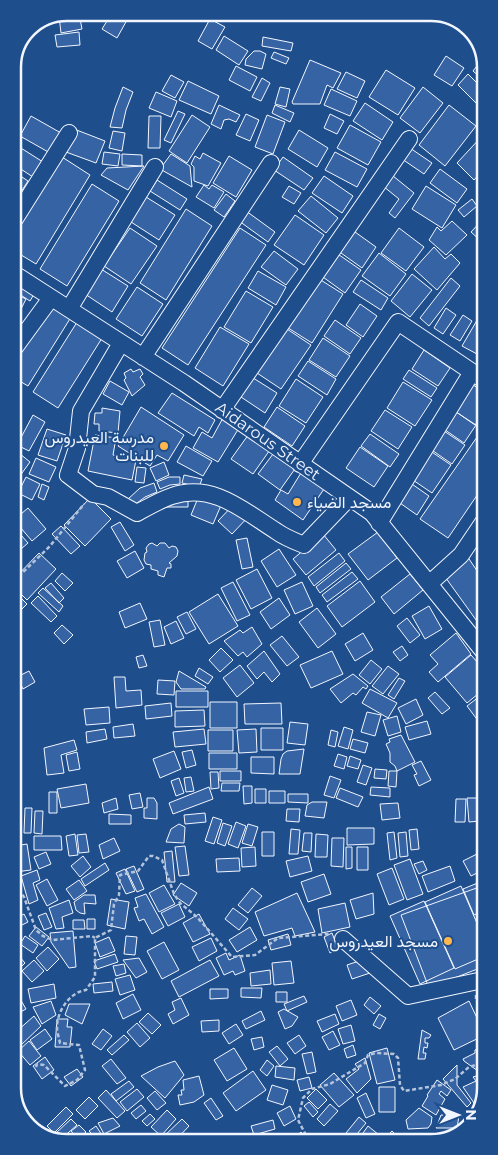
<svg xmlns="http://www.w3.org/2000/svg" width="498" height="1155" font-family="Montserrat,Vazirmatn,sans-serif">
  <style>
    .building { fill: #3563a3; stroke: #f2f6ff }
    .lines { fill: none; stroke-linecap: round; stroke-linejoin: round }
    .minor-casing { stroke: #f2f6ff; stroke-width: 18 }
    .path { stroke: #b3c4dc; stroke-width: 2.5; stroke-dasharray: 4 2.5; stroke-linecap: butt }
    .minor { stroke: #1f4e8c; stroke-width: 16 }
    .poi-dot { fill: #ffb74d; stroke: #1f4e8c; stroke-width: 2 }
    .labels { text-anchor: middle; dominant-baseline: central; stroke-width: 4; stroke-linejoin: round; paint-order: stroke }
    .poi-label { font-size: 16px; fill: #f2f6ff; stroke: #1f4e8c; text-anchor: end }
    .street-label { font-size: 16px; fill: #f2f6ff; stroke: #1f4e8c }
    .rim { fill: none; stroke: #f2f6ff; stroke-width: 2.5 }
  </style>
  <rect width="100%" height="100%" fill="#1f4e8c"/>
  <path class="building" d="M79,13L82,29L61,33L59,16Z
    M112,13L127,20L117,38L102,29Z
    M275,13H292V18H275Z
    M210,19L225,27L212,49L198,41Z
    M79,32L80,45L57,47L55,35Z
    M224,36L248,51L239,65L216,50Z
    M263,37L293,43L291,51L262,46Z
    M254,51H260L266,54L262,69L245,65L246,59Z
    M274,52L289,58L286,64L271,58Z
    M446,56L464,68L452,86L434,75Z
    M482,59L483,60V80L473,71Z
    M310,60L341,73L333,88L327,85L320,104H293L292,102Z
    M236,66L257,77L250,91L229,80Z
    M386,70L415,88L398,115L369,97Z
    M346,72L365,81L357,98L337,89Z
    M468,74L483,89V96L476,103L458,85Z
    M171,75L184,82L175,98L162,91Z
    M262,78L270,83L261,101L252,97Z
    M188,81L219,96L211,114L179,100Z
    M123,87L133,92L126,110L122,128L110,127L115,108Z
    M280,87L290,89L286,107L275,104Z
    M423,87L443,103L420,133L400,118Z
    M331,89L357,101L350,116L324,105Z
    M156,92L177,101L171,117L149,108Z
    M365,103L393,122L382,140L353,121Z
    M219,105L240,115L236,122L229,119L224,120L221,129L211,124Z
    M275,105L294,113L290,122L272,113Z
    M449,105L476,126L445,166L419,145Z
    M178,111L185,114L171,143L164,140Z
    M246,114L259,120L250,141L236,135Z
    M330,114L344,121L337,134L324,128Z
    M192,115L210,127L187,163L169,151Z
    M267,115L285,122L273,154L255,147Z
    M31,116L61,133L50,153L20,136Z
    M149,116H161L160,148H148Z
    M350,125L381,142L368,165L337,148Z
    M74,129L105,141L96,163L66,152Z
    M299,130L328,148L317,167L288,149Z
    M113,131L125,133L122,151L109,148Z
    M483,135V170L474,180L457,163Z
    M13,143L43,162L33,177L13,164Z
    M410,148L432,163L424,174L402,159Z
    M104,152L120,154L118,166L102,164Z
    M335,152L367,169L357,187L325,170Z
    M203,153L221,163L208,186L194,181V167L191,164L195,156L200,159Z
    M122,154L142,155V166L122,165Z
    M171,154L190,166L192,187L160,169Z
    M229,156L252,170L236,197L213,183Z
    M62,157L90,175L36,264L13,250V237Z
    M283,157L313,178L304,190L274,170Z
    M144,166L128,190L101,175L107,168Z
    M440,169L467,189L457,203L430,183Z
    M13,171L28,181L13,204Z
    M387,171L414,193L395,218L389,213L399,199L378,182Z
    M324,176L353,196L342,213L312,193Z
    M157,180L187,199L180,210L150,191Z
    M92,184L119,201L67,286L40,269Z
    M204,185L209,189L212,185L224,192L214,208L196,197Z
    M289,186L301,193L294,204L282,197Z
    M426,186L456,205L442,228L412,209Z
    M226,194L235,201L224,217L214,210Z
    M311,196L338,218L326,233L298,211Z
    M146,197L175,215L159,240L131,222Z
    M472,199L477,206L464,217L458,210Z
    M186,209L212,226L166,300L140,283Z
    M246,211L275,232L268,242L239,221Z
    M295,215L324,235L304,265L274,245Z
    M483,219V243L471,232Z
    M452,221L467,235L446,255L429,240L437,227L441,231Z
    M348,227L376,247L362,268L334,248Z
    M130,228L157,246L131,284L104,266Z
    M240,228L266,245L188,365L162,348Z
    M399,228L424,247L406,271L381,253Z
    M434,247L445,259L451,254L460,263L437,290L414,269Z
    M332,250L361,270L345,293L316,272Z
    M274,251L298,269L286,285L261,267Z
    M379,253L406,274L390,296L362,276Z
    M101,269L128,286L112,312L85,294Z
    M258,271L286,287L276,305L248,288Z
    M13,273L37,289L30,301L13,290Z
    M412,274L432,290L410,317L391,301Z
    M316,277L343,294L312,343L285,326Z
    M451,278L460,286L429,326L420,318Z
    M361,280L388,298L381,310L353,292Z
    M137,287L163,304L142,336L116,319Z
    M246,291L273,307L251,343L224,327Z
    M13,293L26,299L20,311L13,307Z
    M50,299L73,314L28,386L13,377V356Z
    M360,304L377,316L363,337L346,325Z
    M446,308L456,315L443,334L434,328Z
    M483,310V343L477,354L462,346Z
    M463,315L472,321L460,341L450,335Z
    M79,319L104,335L58,408L33,392Z
    M335,320L361,338L350,354L324,336Z
    M220,327L249,344L223,386L195,368Z
    M284,327L311,345L281,389L254,371Z
    M323,338L350,356L336,377L309,360Z
    M424,350L450,368L438,386L412,369Z
    M308,361L336,379L327,395L298,376Z
    M131,369L133,372L140,369L143,374L140,377L145,385L132,396L124,380L126,378L124,373Z
    M409,370L437,388L431,397L403,379Z
    M250,376L277,393L265,413L238,395Z
    M296,379L323,397L306,423L279,406Z
    M110,381L129,392L122,405L103,394Z
    M467,381L484,392V412L475,425L449,407Z
    M403,382L432,400L415,426L387,408Z
    M13,389L21,394L13,407Z
    M172,393L215,420L208,433L199,427L194,436L158,413Z
    M447,406L476,425L464,443L435,423Z
    M141,407L184,435L168,461L157,455L150,466L118,446Z
    M277,407L305,426L292,446L264,427Z
    M102,408L120,411L118,433L99,431V424H94L95,413H102Z
    M385,410L412,427L398,449L371,431Z
    M33,415L45,422L29,451L17,445Z
    M224,416L239,428L218,462L193,448L202,432L212,438Z
    M435,425L465,445L452,464L423,444Z
    M484,427V485L448,538L420,519Z
    M47,429L66,435L57,461L38,455Z
    M251,431L272,447L253,474L231,459Z
    M370,434L399,454L390,467L361,446Z
    M95,435L116,438L113,455L136,460L132,480L88,471Z
    M186,446L212,461L203,476L177,462Z
    M423,446L451,465L432,493L404,474Z
    M360,447L388,466L374,487L346,468Z
    M14,449L30,462L14,484Z
    M276,450L297,466L280,490L258,474Z
    M36,458L56,467L49,482L29,474Z
    M164,462L169,475L156,481L150,468Z
    M137,467L146,468L144,483L135,482Z
    M304,468L326,486L303,520L275,500L281,490L288,494Z
    M184,475L202,479L199,487L182,483Z
    M26,477L40,484L32,500L18,493Z
    M169,477H180V484L170,485L160,489L157,482Z
    M402,477L429,496L417,515L390,496Z
    M154,483L157,492L145,497L133,506L127,500L140,488Z
    M42,484L49,487L44,500L38,497Z
    M188,492V507H166Z
    M200,493L222,503L213,524L191,515Z
    M90,498L111,519L85,546L64,525Z
    M235,503L249,516L232,534L218,521Z
    M28,508L46,529L32,541L14,520Z
    M120,522L134,545L125,551L111,527Z
    M61,526L80,546L71,554L52,534Z
    M14,527L28,543L14,555Z
    M378,532L397,558L368,580L348,554Z
    M323,534L336,550L306,575L293,559Z
    M247,538L253,567L242,569L236,540Z
    M152,543L157,546L160,543H165L169,548L172,546L176,547L178,551L177,556L169,563L171,564V568H167L164,577L158,575V571L151,569V565L146,564L144,560L145,553L147,552L146,548L149,544Z
    M279,549L296,575L277,587L261,561Z
    M135,551L144,568L127,578L117,561Z
    M39,553L56,569L27,600L14,587V579Z
    M339,553L345,561L314,586L308,577Z
    M467,556L484,581V631L443,574Z
    M346,563L351,569L320,593L316,587Z
    M257,569L272,598L251,609L236,580Z
    M352,572L358,579L327,602L322,595Z
    M62,573L73,583L65,591L55,581Z
    M410,574L423,590L394,614L381,597Z
    M360,581L375,602L342,627L327,606Z
    M233,582L250,615L237,621L221,588Z
    M302,582L313,606L295,614L284,590Z
    M51,583L64,598L59,603L45,588Z
    M43,588L63,606L59,612L38,593Z
    M14,591L27,604L14,617Z
    M218,594L238,626L209,644L189,612Z
    M38,596L57,616L51,622L31,603Z
    M279,598L290,615L271,629L260,612Z
    M140,603L147,619L125,628L119,612Z
    M429,606L442,629L425,639L412,616Z
    M317,608L336,634L318,648L299,622Z
    M187,612L196,629L186,634L177,617Z
    M407,618L420,635L410,643L397,626Z
    M160,620L165,645L154,647L149,622Z
    M176,621L184,638L171,644L164,627Z
    M62,625L73,635L64,644L54,633Z
    M252,627L262,644L247,657L243,652L238,656L224,641L240,630L243,633Z
    M363,633L373,650L355,661L345,644Z
    M456,633L471,654L438,682L429,672L438,664L430,655Z
    M282,636L299,657L287,666L270,645Z
    M402,646L408,655L400,661L393,652Z
    M221,648L233,660L220,672L209,660Z
    M264,651L280,674L272,682L264,672L257,679L247,666Z
    M332,651L343,674L311,688L300,665Z
    M143,655L147,666L139,668L136,657Z
    M471,655L484,670V689L467,703L445,677Z
    M371,660L382,669L370,684L359,675Z
    M240,665L254,683L237,697L223,678Z
    M388,666L399,674L383,694L372,686Z
    M199,668L213,677L208,684L195,676Z
    M29,671L35,682L23,689L17,677Z
    M179,671L206,687L205,689H181L176,682Z
    M353,674L368,686L366,689L363,687L356,695L353,693L341,703L330,689Z
    M114,677H125L126,691L141,690L142,705L116,708Z
    M399,678L405,681L394,699L388,695Z
    M158,680L175,681L174,695L157,694Z
    M370,689L397,703L388,718L362,703Z
    M176,691H208V707H176Z
    M435,692L450,708L442,714L428,698Z
    M484,693L485,725L482,726L467,706Z
    M416,699L423,715L406,724L398,708Z
    M210,702H237V728H210Z
    M171,703L172,716L146,719L145,706Z
    M281,703L282,724H245L244,704Z
    M109,707L110,723L86,725L84,709Z
    M204,710L205,726L175,727V711Z
    M367,712L381,715L375,736L361,732Z
    M397,716L401,732L388,736L383,720Z
    M427,721L431,734L409,740L405,727Z
    M290,722L308,724L305,745L287,743Z
    M133,724L135,736L114,738L113,727Z
    M344,727L353,730L348,749L338,746Z
    M261,728H283V750H261Z
    M105,729L107,739L87,743L86,732Z
    M204,729L206,744L175,747L173,732Z
    M256,729L257,752L239,753L237,730Z
    M208,730H233V751H208Z
    M331,730L338,732L335,747L328,745Z
    M401,735L415,762L397,771L395,766L390,762V753L386,744L390,742L389,739Z
    M353,739L368,743L365,753L350,749Z
    M74,740L77,750L61,755L64,773L47,775L44,748Z
    M304,749L300,774H279L281,759L283,754L287,751Z
    M192,750L196,765L186,768L182,752Z
    M174,751L181,769L160,778L153,759Z
    M77,752L80,769L69,771L66,755Z
    M209,753H237V769H209Z
    M338,754L347,757L344,769L334,766Z
    M350,756L361,760L358,769L347,766Z
    M251,757H274V774L251,773Z
    M421,761L431,780L419,786L414,775L417,774L412,765Z
    M363,765L372,768L366,785L357,782Z
    M375,769L387,770L386,779L374,778Z
    M220,771H241V781H220Z
    M389,771H397L396,787L388,786Z
    M210,772H218L219,788L211,789Z
    M330,776L341,780L334,798L324,795Z
    M191,777L194,791L186,792L184,778Z
    M179,778L184,793L176,796L171,781Z
    M222,783H240L239,791H221Z
    M86,784L89,803L61,808L57,789Z
    M243,786H252V803L244,804Z
    M209,787L213,799L173,814L169,803Z
    M371,787L390,788V797L370,795Z
    M340,788L363,797L358,807L336,798Z
    M255,789H266V803H255Z
    M269,791H285V803H269Z
    M49,792H57V813H49Z
    M140,793L143,807L132,809L129,795Z
    M480,793H485V821H483Z
    M288,794H308V803L288,802Z
    M116,798L118,809L104,813L102,803Z
    M147,798H154L157,803V819L144,818V808H147Z
    M467,798H478L480,821L469,822Z
    M456,799H466L465,822H455Z
    M312,802H327L324,818L305,816L307,805Z
    M398,803L400,818L382,820L380,804Z
    M25,808H32L31,833H24Z
    M287,809H300L299,822L286,821Z
    M35,811H43L42,834L34,833Z
    M205,813L206,822L185,824L184,815Z
    M109,814L131,815V824H109Z
    M213,817L222,820L214,844L205,841Z
    M236,822L246,826L238,848L228,844Z
    M223,823L232,826L225,846L217,843Z
    M179,824L185,827L184,843L166,842L171,829Z
    M248,824L258,827L252,846L242,843Z
    M347,828H374V844L347,845Z
    M291,829L300,830L298,854H289Z
    M417,829L419,849L411,850L409,830Z
    M262,832H274V856H262Z
    M394,832L397,858L390,860L387,833Z
    M406,832L408,856L400,857L398,833Z
    M304,833H312L311,852L302,851Z
    M75,834L78,855L69,856L66,836Z
    M86,834L89,852L79,853L77,835Z
    M316,834L328,835L327,857H315Z
    M34,836H61L62,850H34Z
    M114,838L120,851L103,859L99,845Z
    M332,838H344L343,867L331,866Z
    M27,844L31,870L15,872V846Z
    M185,846L189,875L179,876L175,847Z
    M255,847L256,866L242,867L241,848Z
    M346,847H352V868L346,869Z
    M357,847H368V870H357Z
    M485,850V869L471,876L463,861Z
    M172,851L175,882H167L164,852Z
    M46,852L51,864L39,869L34,857Z
    M83,856L91,867L80,877L71,866Z
    M308,856L312,871L290,877L286,861Z
    M239,858L240,871L217,872L216,859Z
    M410,859L423,894L407,900L394,865Z
    M423,861L427,870L419,874L414,864Z
    M105,863L109,870L85,886L81,879Z
    M134,866L144,889L137,892L126,869Z
    M450,866L455,881L428,892L422,876Z
    M392,868L404,899L389,905L377,874Z
    M125,869L135,891L126,894L116,873Z
    M37,870L40,880L33,883L38,900L29,904L21,876Z
    M324,874L331,894L308,902L301,882Z
    M47,879L58,900L47,906L36,885Z
    M79,880L87,891L74,900L66,889Z
    M485,880V910L474,915L463,889Z
    M181,883L197,893L189,906L173,895Z
    M164,885L175,904L159,912L149,893Z
    M485,885V966L429,988L401,915Z
    M461,886L485,942V956L455,969L425,902Z
    M252,888L262,896L248,913L238,905Z
    M297,893L315,932L295,936L292,928L264,936L255,912Z
    M373,893L374,914L356,919L350,900Z
    M146,894L164,927L152,934L144,919L139,921L134,908L138,907L135,898Z
    M84,895H95L96,904L84,903L85,914L80,913L76,910L74,902Z
    M111,899L129,902L125,929L107,925Z
    M69,900L73,913L62,917L64,928L56,929L49,908Z
    M424,901L454,968L420,984L390,916Z
    M345,903L350,927L322,933L318,909Z
    M179,904L185,917L168,926L161,913Z
    M233,908L248,919L239,930L225,919Z
    M46,913L52,927L44,930L38,916Z
    M24,914L28,922L16,928L15,919Z
    M199,914L210,934L193,942L183,923Z
    M485,914V940L476,918Z
    M87,919H95V929H87Z
    M73,920H84L85,929H73Z
    M36,927L49,937L42,946L29,936Z
    M250,927L257,940L237,952L229,940Z
    M73,931L76,967L69,968L51,942L50,933Z
    M332,933L338,949L330,953L324,937Z
    M288,934L291,945L271,950L268,940Z
    M25,936L38,945L33,953L20,944Z
    M126,936L137,937L135,955L124,954Z
    M109,937L115,951L100,957L95,943Z
    M211,938L217,951L199,961L192,947Z
    M164,942L179,970L162,979L147,951Z
    M48,947L59,959L47,971L36,958Z
    M226,953L229,960L240,955L245,971L235,975L233,971L224,975L216,958Z
    M115,954L118,962L97,969L94,961Z
    M18,955L25,963L21,967L15,961Z
    M139,958L147,972L136,978L123,960Z
    M368,958L373,972L352,979L347,965Z
    M34,960L44,971L32,982L22,971Z
    M210,960L219,976L179,997L171,981Z
    M291,961L294,983L274,985L272,963Z
    M124,964L126,973L116,976L113,966Z
    M270,970L271,984L251,986L250,973Z
    M130,975L135,990L120,995L115,979Z
    M112,982L113,991L94,993L93,984Z
    M54,984L56,998L31,1003L28,989Z
    M241,988H262L261,998L241,997Z
    M210,989H228V998L210,999Z
    M15,990L26,1009L15,1015Z
    M276,992H287V1002H276Z
    M133,994L141,1010L123,1019L116,1003Z
    M304,996L307,1002L287,1011L284,1004Z
    M370,997L381,1006L374,1014L364,1005Z
    M181,998L189,1015L173,1024L168,1014L175,1010L172,1002Z
    M351,1000L357,1015L342,1021L336,1006Z
    M51,1001L56,1015L42,1024L33,1007Z
    M469,1001L485,1035L454,1050L438,1018Z
    M69,1004H90L82,1024L65,1015Z
    M284,1009L298,1017L292,1026L285,1029L278,1012Z
    M261,1011L265,1020L246,1029L242,1021Z
    M148,1013L161,1025L152,1034L139,1022Z
    M335,1014L339,1024L322,1032L317,1021Z
    M379,1014L386,1018L380,1029L373,1025Z
    M34,1016L41,1026L19,1047L15,1043L21,1035L17,1031Z
    M57,1019H68L67,1027H72L70,1047H55Z
    M219,1020V1031L202,1032L201,1021Z
    M137,1023L150,1038L140,1047L127,1032Z
    M236,1024L243,1035L229,1044L222,1033Z
    M351,1025L355,1041L343,1044L338,1029Z
    M45,1029L52,1039L37,1050L30,1040Z
    M103,1029L112,1036L101,1050L92,1044Z
    M422,1030L431,1035L429,1038H425V1043H428L427,1048L424,1047L423,1053H426L425,1059H418Z
    M333,1031L340,1045L329,1050L322,1037Z
    M124,1035L129,1040L112,1055L107,1050Z
    M299,1035L306,1046L295,1054L287,1043Z
    M262,1037L264,1047L254,1050L251,1039Z
    M29,1041L41,1056L30,1065L18,1051Z
    M353,1045L356,1055L347,1058L344,1049Z
    M277,1046L288,1059L280,1066L269,1052Z
    M234,1048L247,1069L227,1081L214,1060Z
    M387,1048L395,1080L377,1084L369,1053Z
    M479,1048L485,1066L478,1071L464,1061L463,1059L475,1053V1050Z
    M312,1052L316,1072L307,1074L302,1054Z
    M45,1057L54,1070L42,1079L33,1066Z
    M365,1058L371,1079L357,1093L346,1079L359,1069L355,1064Z
    M111,1059L126,1078L117,1084L102,1066Z
    M267,1060L274,1066L267,1076L260,1070Z
    M175,1061L184,1075L165,1098L141,1076L158,1067Z
    M457,1065V1085L471,1103L467,1107L443,1079Z
    M276,1066L295,1068L294,1080L275,1077Z
    M77,1069L83,1077L71,1086L64,1077Z
    M253,1071L266,1090L236,1111L223,1093Z
    M334,1073L354,1095L339,1107L320,1085Z
    M485,1073V1088L483,1097L474,1103L463,1087L476,1081L473,1077Z
    M199,1076L204,1095L194,1102L180,1105L178,1095H182L181,1090H184L183,1080Z
    M309,1077L312,1088L300,1091L297,1080Z
    M437,1080L451,1090L447,1096L441,1091L439,1094L445,1099L436,1115L422,1106L428,1096L427,1095Z
    M129,1081L134,1087L116,1101L111,1094Z
    M272,1085L288,1090L283,1105L267,1100Z
    M379,1087H395V1112H379Z
    M137,1089L144,1097L127,1111L120,1102Z
    M316,1089L327,1100L318,1109L307,1098Z
    M106,1090L125,1111L117,1118L98,1098Z
    M155,1091L166,1103L157,1110L147,1098Z
    M366,1093L375,1114L366,1118L357,1098Z
    M89,1097L98,1106L85,1119L76,1110Z
    M211,1098L223,1116L216,1120L204,1103Z
    M309,1102L318,1112L313,1117L304,1106Z
    M330,1104L338,1111L324,1126L317,1119Z
    M141,1105L146,1111L136,1119L131,1113Z
    M290,1106L296,1119L284,1126L277,1113Z
    M66,1107L73,1114L54,1133L47,1126Z
    M419,1108L432,1117L431,1124L428,1128L408,1129L406,1120Z
    M167,1110L176,1119L161,1136L151,1127Z
    M150,1114L155,1119L147,1126L142,1121Z
    M441,1115L459,1116L457,1128H436Z
    M359,1117L366,1123L353,1139L346,1133Z
    M113,1118L120,1126L104,1134L98,1123Z
    M71,1119L77,1125L60,1140L55,1134Z
    M182,1119L189,1126L174,1142H166L162,1138Z
    M273,1120L275,1129L254,1135L251,1126Z
    M79,1125L86,1132L78,1139L71,1131Z
    M96,1126L104,1138L97,1142H87L84,1138L91,1133L89,1131Z
    M368,1126L379,1135L375,1140H358Z
    M392,1131L400,1139L398,1140H383Z
    M301,1132L308,1141H290Z
    M455,1134L448,1140H420V1136Z"/>
  <g class="lines">
    <defs>
      <path id="minor" d="M13,222L69,133
        M13,273L184,383L372,513L484,652
        M69,309L155,167
        M121,343L81,411L77,448L68,475L93,494L108,497L137,513C148,507 160,500 172,496C213,482 244,511 276,531C284,537 294,541 304,545L349,498
        M13,350L51,298
        M143,357L271,163
        M222,410L409,139
        M300,464L398,322L484,380
        M379,523L472,372
        M429,584L461,555L484,521
        M343,939L408,996L478,981H485"/>
    </defs>
    <use href="#minor" class="minor-casing"/>
    <path class="path" d="M14,581L50,546L84,504
      M15,884L24,897L36,930L43,936L53,940L92,936L95,938
      M476,995V999L485,1022
      M36,1067L37,1064L44,1065L65,1086L77,1080L85,1070L79,1045L60,1043C59,1038 57,1032 57,1027C57,1011 70,992 86,990L95,977V938L111,930L114,904L119,895L120,875L138,871L149,856H153L162,860L174,894L180,903L197,917L232,957L255,955L278,938L329,934
      M309,1141L298,1120L303,1098L312,1089L330,1084L365,1063L368,1055L376,1053L394,1054L398,1058L400,1085L404,1091L441,1085L455,1079L469,1067L485,1062"/>
    <use href="#minor" class="minor"/>
  </g>
  <g class="poi-dot">
    <circle cx="164" cy="446" r="5"/>
    <circle cx="297" cy="502" r="5"/>
    <circle cx="448" cy="941" r="5"/>
  </g>
  <g class="labels">
    <g class="poi-label">
      <text x="154" y="437">مدرسة العيدروس<tspan x="154" dy="18">للبنات</tspan></text>
      <text x="307" y="502" text-anchor="start">مسجد الضياء</text>
      <text x="438" y="941">مسجد العيدروس</text>
    </g>
    <g class="street-label">
      <text transform="translate(268 441) rotate(35)">Aidarous Street</text>
    </g>
  </g>
  <path d="M0 0H498V1155H0ZM67 21H431A46 46 0 0 1 477 67V1088A46 46 0 0 1 431 1134H67A46 46 0 0 1 21 1088V67A46 46 0 0 1 67 21Z" fill="#1f4e8c" fill-rule="evenodd"/>
  <path class="rim" d="M67 21H431A46 46 0 0 1 477 67V1088A46 46 0 0 1 431 1134H67A46 46 0 0 1 21 1088V67A46 46 0 0 1 67 21Z"/>
  <g transform="translate(458 1115) rotate(90)" stroke="#1f4e8c" stroke-width="4" paint-order="stroke">
  <path d="M0-4L9 19L0 12L-9 19Z" fill="#f2f6ff"/>
  <text y="-8" font-size="14" font-weight="bold" text-anchor="middle" fill="#f2f6ff">N</text>
  </g>
</svg>
